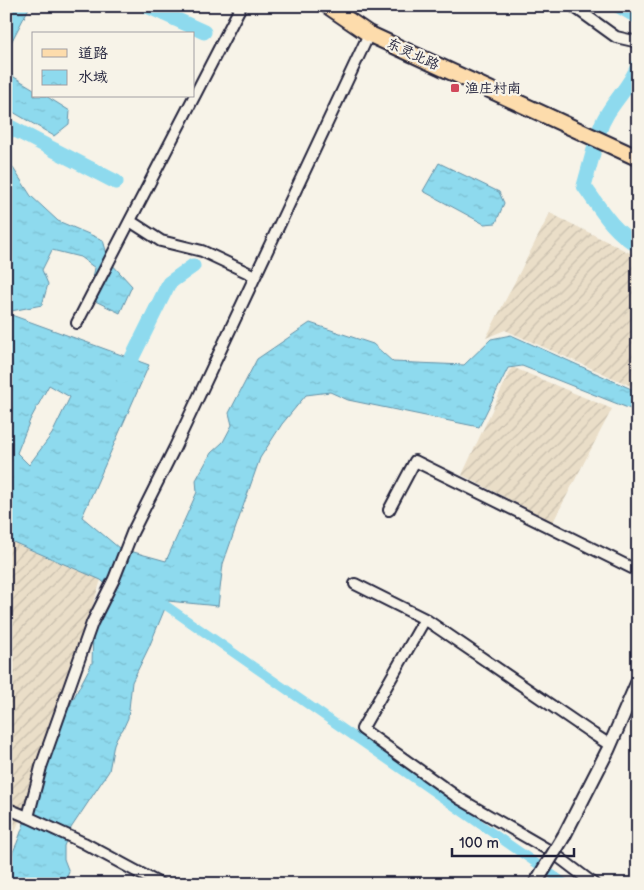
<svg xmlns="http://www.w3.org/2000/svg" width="644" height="890" font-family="'Balsamiq Sans','LXGW WenKai TC',sans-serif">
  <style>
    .industrial { fill: url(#industrial-furrows) }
    .water { fill: url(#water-ripples); stroke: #6390a6; fill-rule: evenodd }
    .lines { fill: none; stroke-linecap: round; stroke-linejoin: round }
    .canal { stroke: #8edaee; stroke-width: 9 }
    .river { stroke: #8edaee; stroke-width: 15 }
    .minor-casing { stroke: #22223b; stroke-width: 14 }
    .tertiary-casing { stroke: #22223b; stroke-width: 16 }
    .primary-casing { stroke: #22223b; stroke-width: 19 }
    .minor { stroke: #f7f3e8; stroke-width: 10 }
    .tertiary { stroke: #f7f3e8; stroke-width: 12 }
    .primary { stroke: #fddcac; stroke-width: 15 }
    .tertiary-bridge-casing { stroke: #22223b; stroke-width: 16; stroke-linecap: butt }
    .tertiary-bridge { stroke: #f7f3e8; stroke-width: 12 }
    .poi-dot { fill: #d1495b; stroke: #f7f3e8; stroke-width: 2 }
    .labels { text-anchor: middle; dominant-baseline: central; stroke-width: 4.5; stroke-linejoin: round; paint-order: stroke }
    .street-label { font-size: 14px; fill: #22223b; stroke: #f7f3e8 }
    .poi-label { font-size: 14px; fill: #22223b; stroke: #f7f3e8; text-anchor: start }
  </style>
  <defs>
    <pattern id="industrial-furrows" width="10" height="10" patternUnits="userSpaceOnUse" patternTransform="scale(1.25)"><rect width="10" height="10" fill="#eadec8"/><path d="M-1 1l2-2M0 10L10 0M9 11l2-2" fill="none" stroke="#c8bead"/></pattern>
    <pattern id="water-ripples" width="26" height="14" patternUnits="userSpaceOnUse" patternTransform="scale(1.25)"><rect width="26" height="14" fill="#8edaee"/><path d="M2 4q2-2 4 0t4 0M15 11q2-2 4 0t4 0" fill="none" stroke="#7abbcd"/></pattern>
  </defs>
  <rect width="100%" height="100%" fill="#f7f3e8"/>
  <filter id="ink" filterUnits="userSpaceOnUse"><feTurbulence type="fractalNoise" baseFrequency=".02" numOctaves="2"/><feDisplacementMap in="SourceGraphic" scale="10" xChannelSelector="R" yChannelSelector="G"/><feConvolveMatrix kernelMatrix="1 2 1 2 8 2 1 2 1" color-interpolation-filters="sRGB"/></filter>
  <g filter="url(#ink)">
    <path class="industrial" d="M550,213L638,257V389L505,330L486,338Z
      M512,367L612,409L553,522L462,475Z
      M6,539L101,580L31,793L6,853Z"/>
    <path class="water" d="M6,6H30L6,52Z
      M9,74L34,89V96H46L70,111L69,124L54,136L13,112L6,111V80Z
      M6,157L31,196L58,221L103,240L109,261L132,286L120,313L89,298L95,268L80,257L52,250L42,270L48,284L42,305L6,312Z
      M439,163L499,192L504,203L496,223L484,224L423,191Z
      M6,313L149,365L82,517L119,548L166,561L197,492L196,480L211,453L223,442L232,425L229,413L257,359L310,323L373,344L393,362L464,365L491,339L511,335L638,392V412L522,366L508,368L479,427L348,400L330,392L306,395L282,424L260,458L223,564L218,606L168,601L149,647L132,682L128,718L123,729L117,737L114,744L109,771L71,828L64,846V859L69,872L64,884H6V867L17,843L58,728L92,663L93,632L113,591L101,580L6,539ZM49,385L70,397L52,434L29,465L17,453L30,420Z"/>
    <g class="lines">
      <path class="canal" d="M158,600L566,884"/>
      <path class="river" d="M147,6L204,32
        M619,6L638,17
        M6,125L116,182
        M599,132C606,107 629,90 638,66
        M595,146L584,186C599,207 614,233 638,245
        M123,376L169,283L193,266"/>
      <defs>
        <path id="minor" d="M573,6L616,37L638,42
          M130,221L161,241L202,251L255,276
          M77,323L241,6
          M389,510L415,461L638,571
          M355,584L425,619L593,734L610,745
          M425,619L362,729L460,799L552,852L594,884
          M6,808L30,818L84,843L160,884
          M28,817L41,767L92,623L114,579L132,533L174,449L369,34"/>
        <path id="tertiary" d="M564,836L608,750L638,681"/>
        <path id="primary" d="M328,6L369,34L638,158"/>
      </defs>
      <use href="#minor" class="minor-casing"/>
      <use href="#tertiary" class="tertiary-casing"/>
      <use href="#primary" class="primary-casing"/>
      <use href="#minor" class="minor"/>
      <use href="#tertiary" class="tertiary"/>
      <use href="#primary" class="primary"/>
      <defs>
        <path id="tertiary-bridge" d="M535,884L564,836"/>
      </defs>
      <use href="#tertiary-bridge" class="tertiary-bridge-casing"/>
      <use href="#tertiary-bridge" class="tertiary-bridge"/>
    </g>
  </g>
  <rect class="poi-dot" x="450" y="83" width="10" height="10" rx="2.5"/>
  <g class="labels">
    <g class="street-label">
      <text transform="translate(413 54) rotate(25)">东灵北路</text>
    </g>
    <g class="poi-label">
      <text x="465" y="88">渔庄村南</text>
    </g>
  </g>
  <rect width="644" height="890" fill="none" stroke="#f7f3e8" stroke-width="25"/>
  <rect x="12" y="12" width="619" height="865" fill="none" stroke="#22223b" stroke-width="2" filter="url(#ink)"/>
  <rect x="32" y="32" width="162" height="65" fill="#f7f3e8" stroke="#a29fa3"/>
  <rect x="42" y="49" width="25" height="8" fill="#fddcac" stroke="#a29fa3"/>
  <text x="78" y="58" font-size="15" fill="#22223b">道路</text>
  <rect x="42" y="70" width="25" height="15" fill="url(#water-ripples)" stroke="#a29fa3"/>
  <text x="78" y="82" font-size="15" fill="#22223b">水域</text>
  <path d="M452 848v8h122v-8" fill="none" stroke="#22223b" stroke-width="2.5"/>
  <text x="459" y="848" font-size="15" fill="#22223b" stroke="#f7f3e8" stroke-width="4" paint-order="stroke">100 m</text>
</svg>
